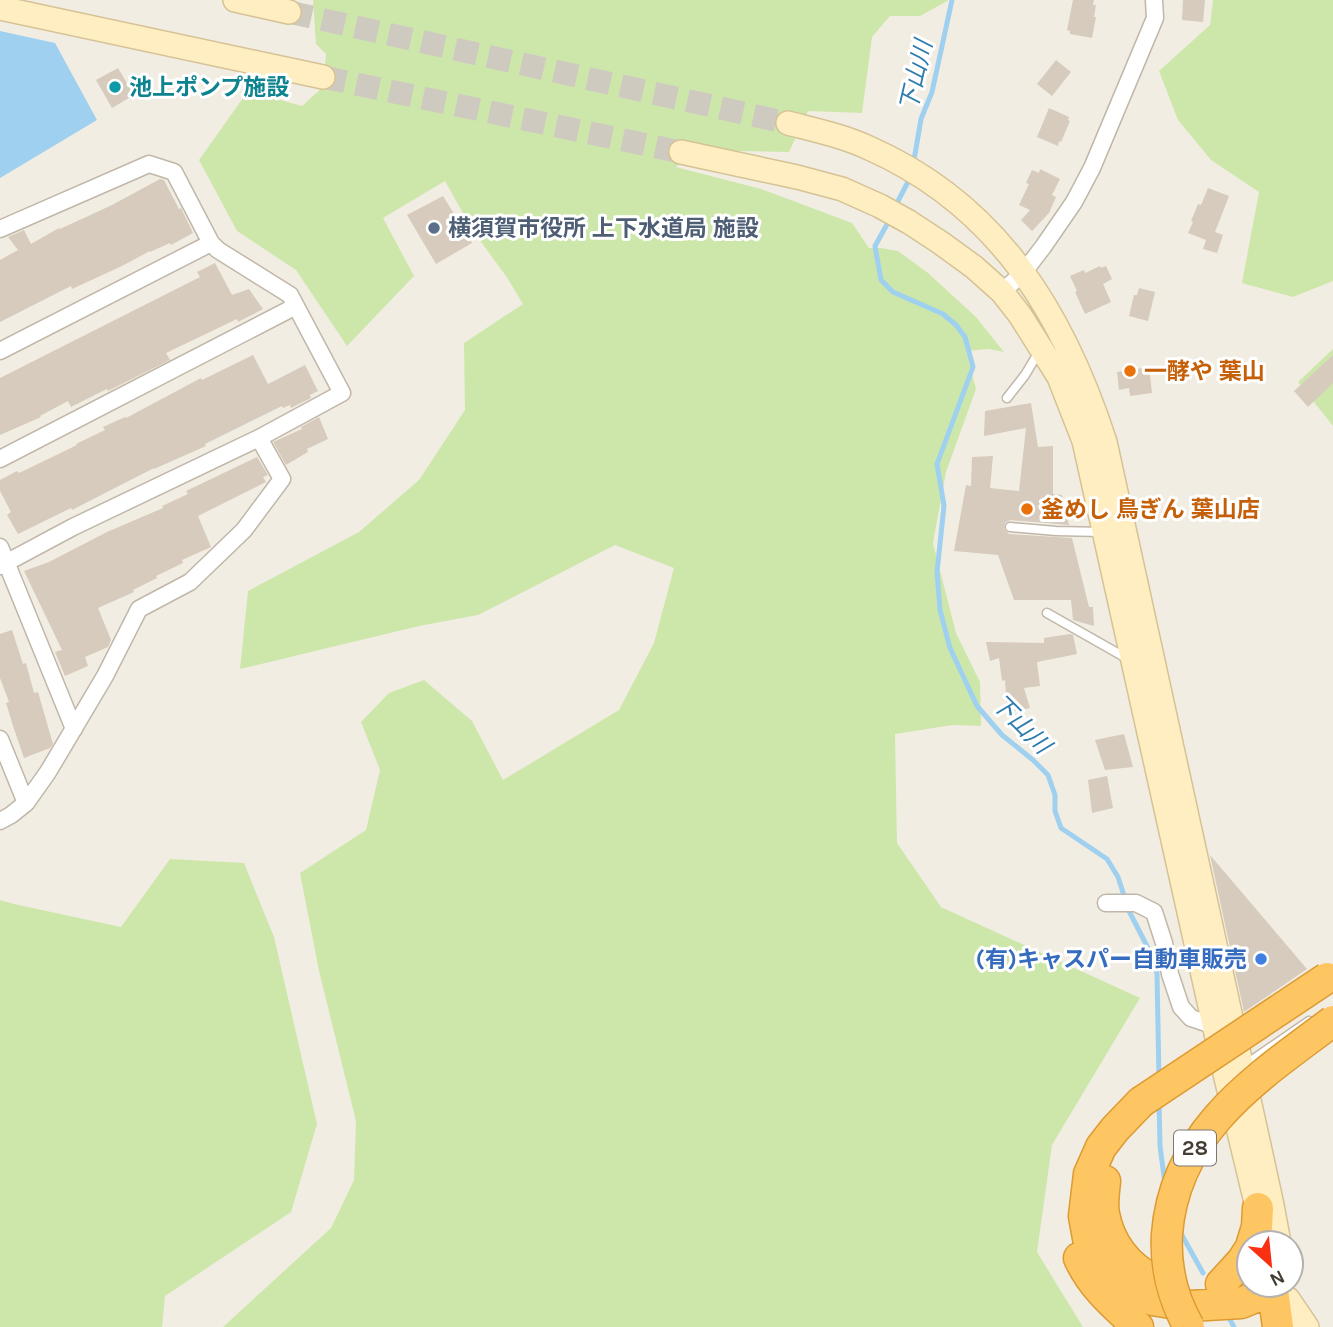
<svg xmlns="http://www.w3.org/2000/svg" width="1333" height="1327" font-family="Karla,'Noto Sans JP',sans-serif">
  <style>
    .green { fill: #cde7ab }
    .water { fill: #9fd0f0 }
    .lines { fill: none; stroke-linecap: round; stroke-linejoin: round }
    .stream { stroke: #9fd0f0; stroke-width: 5 }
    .building { fill: #d6cbbc }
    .secondary-tunnel { stroke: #cfcac0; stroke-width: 23; stroke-dasharray: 23 11; stroke-linecap: butt }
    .lane-casing { stroke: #c0b7a9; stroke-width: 11 }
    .street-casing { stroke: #c0b7a9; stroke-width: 19 }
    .secondary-casing { stroke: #d5c295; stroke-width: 26 }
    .highway-casing { stroke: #dd9a32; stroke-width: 33 }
    .lane { stroke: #fff; stroke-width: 8 }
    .street { stroke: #fff; stroke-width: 16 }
    .secondary { stroke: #feeec1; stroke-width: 23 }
    .highway { stroke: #fec662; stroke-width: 30 }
    .highway-bridge-casing { stroke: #dd9a32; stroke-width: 33; stroke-linecap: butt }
    .highway-bridge { stroke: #fec662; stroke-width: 30 }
    .culture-dot { fill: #0f9aa8; stroke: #fff; stroke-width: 2.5 }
    .service-dot { fill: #5c6f8a; stroke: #fff; stroke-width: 2.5 }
    .food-dot { fill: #e8710a; stroke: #fff; stroke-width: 2.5 }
    .shop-dot { fill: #3f7fe0; stroke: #fff; stroke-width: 2.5 }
    .labels { text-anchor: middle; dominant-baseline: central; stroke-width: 6; stroke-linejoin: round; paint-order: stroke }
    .shield { fill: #fff; stroke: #7c7771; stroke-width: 2 }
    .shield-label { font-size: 21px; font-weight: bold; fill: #443d34 }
    .culture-label { font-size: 23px; font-weight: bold; fill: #0d838f; stroke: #fff; text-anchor: start }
    .service-label { font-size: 23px; font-weight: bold; fill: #4e5e75; stroke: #fff; text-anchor: start }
    .food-label { font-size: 23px; font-weight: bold; fill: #c56008; stroke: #fff; text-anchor: start }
    .shop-label { font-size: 23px; font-weight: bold; fill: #366cbe; stroke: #fff; text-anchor: end }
    .water-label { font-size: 24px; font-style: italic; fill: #2e7baf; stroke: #fff }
  </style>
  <rect width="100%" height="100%" fill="#f2ede3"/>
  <path class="green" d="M313,0H949L920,16H890L872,37L862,113L808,111L789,152L697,150L676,167L761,189L852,223L869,248H881L898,251L928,273L976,317L1004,352L989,349L966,351L976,389L946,472L933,543L956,633L980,682L981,726L953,725L895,734L897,843L941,907L1140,998L1052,1145L1037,1252L1083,1327H223L331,1228L354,1180L356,1121L319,971L300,873L366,830L380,770L361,722L389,693L424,680L472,721L503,780L619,710L654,643L674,568L615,545L478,615L419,626L240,669L248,591L359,532L419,480L465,410L464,343L523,304L506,276L473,231L445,181L383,218L414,276L347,346L296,270L237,231L199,160L248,91L302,106L323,87L326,54L316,44Z
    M1213,0H1333V281L1293,297L1242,283L1259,192L1211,160L1178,120L1159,71L1210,25Z
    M1333,349V426L1298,382Z
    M170,859L244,863L274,937L317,1124L291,1212L165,1296L162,1327H0V900L14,904L121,927Z"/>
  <path class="water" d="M0,31L55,43L97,120L0,178Z"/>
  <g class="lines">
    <path class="stream" d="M914,160L921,119L932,92L952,0
      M897,203L910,178
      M890,219L875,246L881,280L893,292L943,314L956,325L965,337L973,367L937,464L944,506L937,572L940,610L950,648L977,706L1002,735L1033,760L1048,775L1055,795V811L1061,828L1107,859L1118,877L1129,911L1150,952L1157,973L1159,1079
      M1159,1103L1160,1146L1165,1184
      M1179,1230L1203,1273
      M1228,1316L1234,1327"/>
  </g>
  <path class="building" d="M1073,0H1094L1093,5H1096L1094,17H1096L1092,38L1070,34V31L1067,30Z
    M1183,0H1205L1203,22L1182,20Z
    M1056,60L1071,72L1052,96L1037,84Z
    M118,68L134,95L112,108L96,80Z
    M1049,108L1069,117L1068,120L1070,121L1061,142L1059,141L1058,146L1037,137Z
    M1040,169L1060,179L1052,195L1056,197L1049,213L1032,231L1021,220L1030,210L1019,205L1029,184L1026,183L1032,170L1039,173Z
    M160,179L164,180L179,209L181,208L193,233L171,245L170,243L150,252V251L122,266L72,289L71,286L0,322V260L18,250L8,237L24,230L31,244L59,228L60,229L112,205Z
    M1208,188L1229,196L1215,232L1223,235L1217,253L1203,249L1206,240L1188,233L1193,222L1191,221L1198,204L1201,205Z
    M443,196L472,243L436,264L407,215Z
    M215,263L232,295L249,289L263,309L238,322L237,319L166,353L170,360L108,391L107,389L71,407L68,401L40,416L41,417L0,435V378L200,277L197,272Z
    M1100,266L1101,268L1106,266L1112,279L1103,284L1111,302L1085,314L1075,292L1077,291L1070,276L1084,270L1085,273Z
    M1139,288L1155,292L1148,321L1129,316L1134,295H1137Z
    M253,355L268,384L305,365L318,391L310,395L311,398L291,408L290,405L283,408L282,406L205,444L206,446L154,469V468L72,510L71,508L18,534L7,515L11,512L0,491V480L17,471L19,473L77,445L76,444L105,430L103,427L125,417L126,418L201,378L202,380Z
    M1333,355V383L1308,407L1294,391Z
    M1149,367L1152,393L1130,396L1129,388L1119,390L1117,372Z
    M1031,403L1038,447L1053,446V494L1062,495L1069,525L1010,520L1005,523L1004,529L1009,534L1072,538L1089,607H1093L1094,626L1073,620L1071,600H1014L998,555L954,551L966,485L971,486L972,457L993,456L990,488L1019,491L1026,428L984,436L985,411Z
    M319,417L328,439L307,449L308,452L286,465L273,442L302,429L301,427Z
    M257,457L268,475L263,477L266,482L198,516L211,547L182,560L183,563L156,576L157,578L133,590L134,592L98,608L111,640L108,647L85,657L88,666L65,676L55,652L62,650L24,571L49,562L107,532L163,508L162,506L188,494L186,491Z
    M12,630L23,664L26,663L34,693L38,692L53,744L50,748L24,758L13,726L6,703L9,702L0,678V634Z
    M1070,634L1073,635L1077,654L1037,662L1040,686L1024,688L1030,708L1007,713L1005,680L1002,681L999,658L990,661L986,642L1044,643V638Z
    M1124,734L1133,767L1105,770L1095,740Z
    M1107,776L1113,808L1092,813L1088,780Z
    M1210,855L1307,969L1244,1012Z"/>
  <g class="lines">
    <path class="secondary-tunnel" d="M289,12L788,123
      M323,77L681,152"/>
    <defs>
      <path id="lane" d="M1007,398L1025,375L1040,350
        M1010,527L1056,531L1102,532
        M1047,613L1128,659
        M1245,1065L1309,1021"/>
      <path id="street" d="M0,229L149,164L174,172L211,243L218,250L290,295L342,393L259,438L73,527L0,566
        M1002,292L1023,273L1043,247L1074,202L1092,168L1155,18L1154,0
        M0,351L211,243
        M0,459L296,306
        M0,547L74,729
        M0,739L26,803L11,815L0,821
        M26,803L48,772L105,676L139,609L190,582L244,530L282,479L259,438
        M1106,903H1136L1154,912L1164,943L1170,974L1181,1007L1191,1018L1215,1026"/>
      <path id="secondary" d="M235,0L289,12
        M0,8L323,77
        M788,123C815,130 843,136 869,148C998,205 1063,313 1105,442L1272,1205L1279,1243
        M681,152L797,177L842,189L880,206L909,222L941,243L974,267L1002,292L1020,315L1059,377L1084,441L1226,1078L1261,1223
        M1272,1285L1273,1290L1288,1299L1307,1327"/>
      <path id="highway" d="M1141,1102L1115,1129L1101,1147L1089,1174L1084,1216L1088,1238L1107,1270L1122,1283L1152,1300L1190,1306L1241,1303L1273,1290
        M1105,1181C1104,1191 1102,1204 1104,1214C1110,1246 1128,1267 1155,1281
        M1252,1243L1257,1227L1258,1208
        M1079,1258C1092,1287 1115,1306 1138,1327
        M1221,1284L1242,1261L1249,1250
        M1273,1290L1278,1327"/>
    </defs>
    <use href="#lane" class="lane-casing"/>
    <use href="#street" class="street-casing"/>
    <use href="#secondary" class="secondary-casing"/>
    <use href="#highway" class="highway-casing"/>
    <use href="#lane" class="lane"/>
    <use href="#street" class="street"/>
    <use href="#secondary" class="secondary"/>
    <use href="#highway" class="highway"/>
    <defs>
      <path id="highway-bridge" d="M1141,1102L1327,978
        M1189,1327C1173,1299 1165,1266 1167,1234C1175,1130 1257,1078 1333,1021"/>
    </defs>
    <use href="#highway-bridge" class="highway-bridge-casing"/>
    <use href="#highway-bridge" class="highway-bridge"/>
  </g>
  <circle class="culture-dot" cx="115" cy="87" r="7"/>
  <circle class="service-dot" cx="434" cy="228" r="7"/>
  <g class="food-dot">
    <circle cx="1130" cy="371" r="7"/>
    <circle cx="1027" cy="509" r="7"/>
  </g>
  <circle class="shop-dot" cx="1261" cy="959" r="7"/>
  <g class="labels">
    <rect class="shield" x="1174" y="1130.5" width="42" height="35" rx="5"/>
    <g class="shield-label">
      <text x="1195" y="1148">28</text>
    </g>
    <g class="culture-label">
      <text x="129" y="87">池上ポンプ施設</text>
    </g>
    <g class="service-label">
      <text x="448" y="228">横須賀市役所 上下水道局 施設</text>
    </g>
    <g class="food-label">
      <text x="1144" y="371">一酵や 葉山</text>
      <text x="1041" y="509">釜めし 鳥ぎん 葉山店</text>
    </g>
    <g class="shop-label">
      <text x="1247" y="959">(有)キャスパー自動車販売</text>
    </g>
    <g class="water-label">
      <text transform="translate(916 76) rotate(-77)">下山川</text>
      <text transform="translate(1021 724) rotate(45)">下山川</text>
    </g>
  </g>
  <g transform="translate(1270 1264) rotate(153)"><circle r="33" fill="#ffffff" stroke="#b4b1ae" stroke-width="2"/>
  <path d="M0-5L12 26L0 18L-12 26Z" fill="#fa3012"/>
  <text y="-10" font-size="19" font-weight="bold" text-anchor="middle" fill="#443d34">N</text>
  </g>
</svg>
